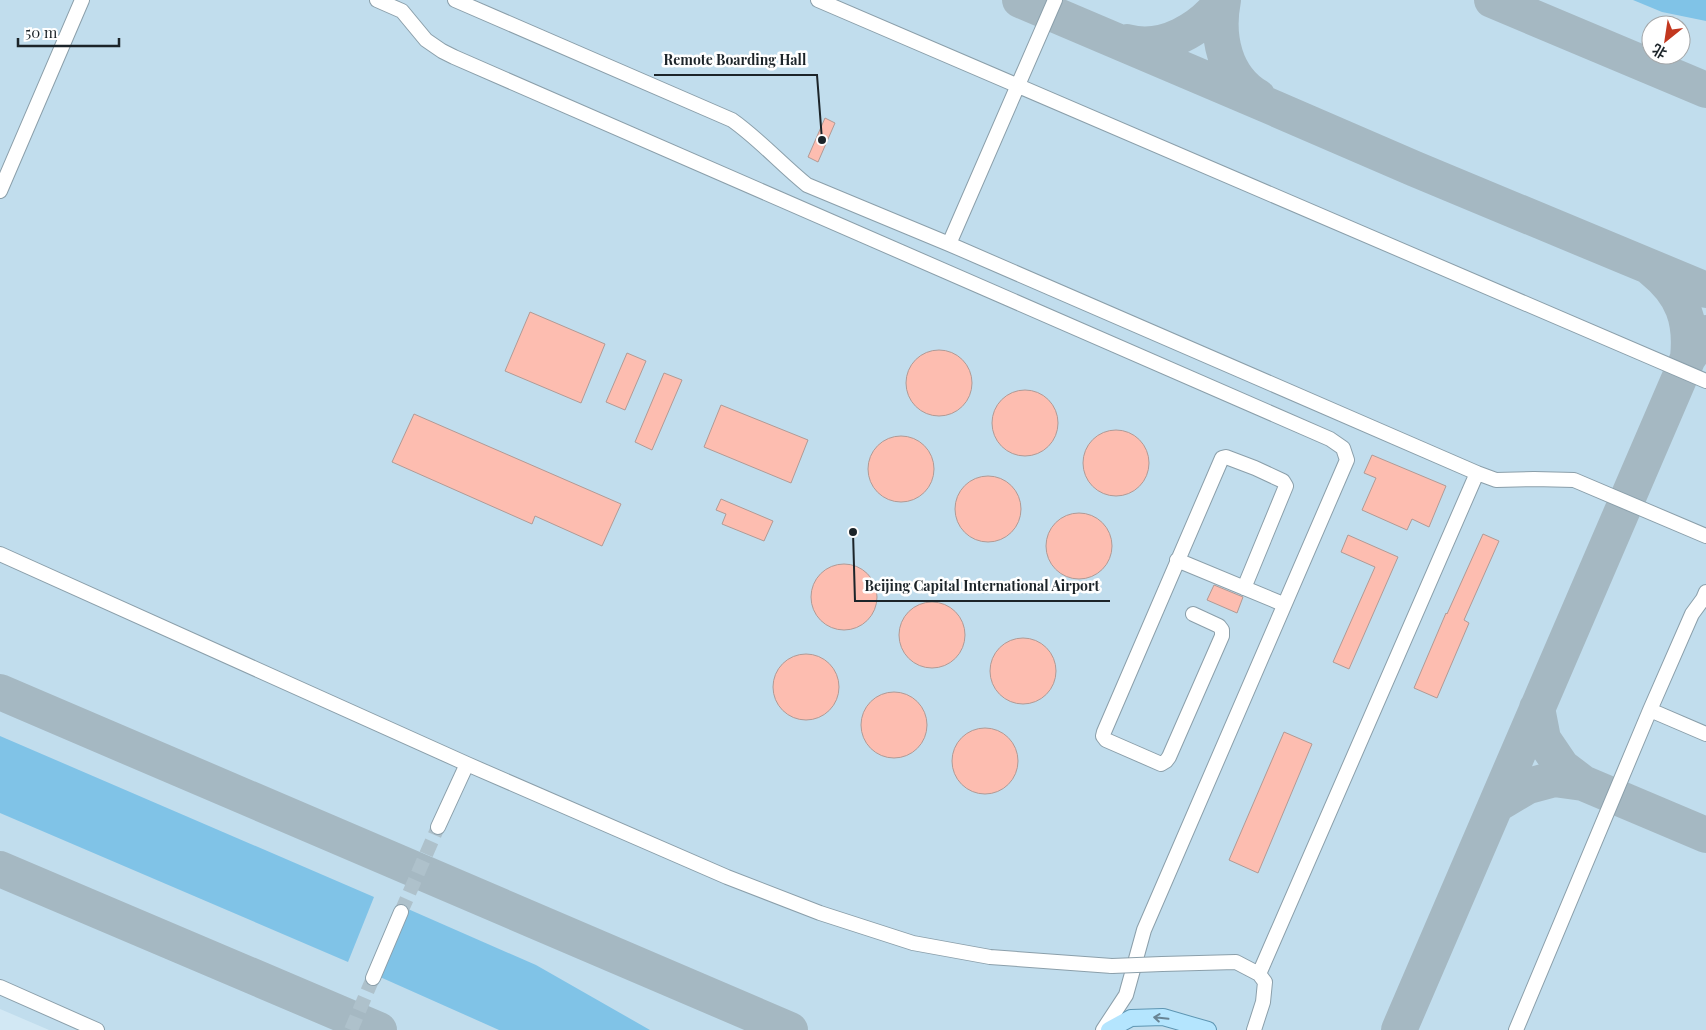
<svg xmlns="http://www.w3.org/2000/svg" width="1706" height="1030" font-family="'Playfair Display','Noto Sans SC',serif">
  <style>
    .built { fill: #c1dded; fill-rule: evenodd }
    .green { fill: #80c3e7 }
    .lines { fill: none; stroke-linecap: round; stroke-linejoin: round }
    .taxiway { stroke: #a5b8c2; stroke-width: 36 }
    .building { fill: #fdbdb0; stroke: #b19a95 }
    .minor-tunnel { stroke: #aec1cb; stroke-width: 14; stroke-dasharray: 14 7; stroke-linecap: butt }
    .minor-casing { stroke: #8b9faa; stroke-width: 16 }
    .major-casing { stroke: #5e96b3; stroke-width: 18 }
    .minor { stroke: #fff; stroke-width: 14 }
    .major { stroke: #b4e5fe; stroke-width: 16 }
    .minor-bridge-casing { stroke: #8b9faa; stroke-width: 16; stroke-linecap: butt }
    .minor-bridge { stroke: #fff; stroke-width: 14 }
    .oneway { stroke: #688494 }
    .leader { fill: none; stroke: #1c2429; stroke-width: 2 }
    .callout-dot { fill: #1c2429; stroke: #fff; stroke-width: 2 }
    .callout-label { font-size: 14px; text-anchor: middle; font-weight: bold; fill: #1c2429; stroke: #fff; stroke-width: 5; stroke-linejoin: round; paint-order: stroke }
  </style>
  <rect width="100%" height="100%" fill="#d2e8f4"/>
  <path class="built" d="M0,0H1706V1030H49L0,1009ZM1651,25H1681V55H1651Z"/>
  <path class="green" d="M1633,0H1706V21L1662,12Z
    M0,736L374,897L348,962L0,813Z
    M408,909L536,965L650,1030H499L380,977Z"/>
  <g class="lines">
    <path class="taxiway" d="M1020,0L1274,108L1415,169L1706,290
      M1223,0C1216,36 1224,77 1258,97
      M1492,0L1706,90
      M1127,42C1163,52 1202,29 1223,0
      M1653,270C1683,294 1692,321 1688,358
      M0,692L790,1030
      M1537,708L1543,739L1562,767L1583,783L1706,835
      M1496,805L1528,786L1554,779L1583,783
      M0,869L379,1030
      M1399,1030L1688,358L1706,333"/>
  </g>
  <path class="building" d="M825,118L835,123L818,162L808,157Z
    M530,312L605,344L581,403L505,371Z
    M906 383a33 33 0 1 1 66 0a33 33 0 1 1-66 0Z
    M627,353L646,361L625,410L606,402Z
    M664,373L682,380L652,450L635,442Z
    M992 423a33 33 0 1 1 66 0a33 33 0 1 1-66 0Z
    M721,405L808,440L791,483L704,447Z
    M414,414L621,504L602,546L535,516L532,524L392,462Z
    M1083 463a33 33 0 1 1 66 0a33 33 0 1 1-66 0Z
    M868 469a33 33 0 1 1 66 0a33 33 0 1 1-66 0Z
    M1372,455L1446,486L1429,527L1412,519L1407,530L1362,510L1376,478L1364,473Z
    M955 509a33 33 0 1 1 66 0a33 33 0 1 1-66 0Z
    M721,499L773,521L764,541L722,524L726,514L716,510Z
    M1046 546a33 33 0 1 1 66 0a33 33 0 1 1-66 0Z
    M1483,534L1499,541L1464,620L1469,623L1437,698L1414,688L1446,613L1447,614Z
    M1348,535L1398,557L1349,669L1333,662L1375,567L1341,552Z
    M811 597a33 33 0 1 1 66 0a33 33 0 1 1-66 0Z
    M1214,585L1243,597L1237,613L1207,600Z
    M899 635a33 33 0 1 1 66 0a33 33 0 1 1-66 0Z
    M990 671a33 33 0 1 1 66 0a33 33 0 1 1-66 0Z
    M773 687a33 33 0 1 1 66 0a33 33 0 1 1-66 0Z
    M861 725a33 33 0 1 1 66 0a33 33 0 1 1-66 0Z
    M952 761a33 33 0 1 1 66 0a33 33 0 1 1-66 0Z
    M1284,732L1312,744L1258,873L1229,860Z"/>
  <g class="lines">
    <path class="minor-tunnel" d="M401,912L438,827
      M351,1030L373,978"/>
    <defs>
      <path id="minor" d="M377,0L402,11L426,40L442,51L454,57L1330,439L1343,448L1347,460L1144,930L1126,995L1103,1030
        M455,0L732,120C759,139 781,164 807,185L949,244L1477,473L1496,480L1534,479L1574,480L1706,536
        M818,0L1706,381
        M0,191L82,0
        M949,244L1055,0
        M0,554L467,764L727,877L820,913L913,943L990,957L1112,966
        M1177,560L1283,604
        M1193,614L1219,626L1222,630V636L1169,757L1166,761L1161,764L1106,740L1103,736L1104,732L1222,458L1226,457L1255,468L1283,481L1286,486L1244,588
        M1650,710L1706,734
        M438,827L467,764
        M1162,964L1236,962L1259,974L1265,982L1263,1002L1254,1030
        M1259,974L1477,473
        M373,978L401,912
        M0,987L97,1030
        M1516,1030L1650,710L1692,614L1703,599L1706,592"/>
      <path id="major" d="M1109,1030L1131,1018L1163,1017L1208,1030"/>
    </defs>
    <use href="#minor" class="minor-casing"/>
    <use href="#major" class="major-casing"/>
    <use href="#minor" class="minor"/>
    <use href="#major" class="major"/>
    <defs>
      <path id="minor-bridge" d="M1112,966L1162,964"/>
    </defs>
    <use href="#minor-bridge" class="minor-bridge-casing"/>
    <use href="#minor-bridge" class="minor-bridge"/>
  </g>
  <defs><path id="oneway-shaft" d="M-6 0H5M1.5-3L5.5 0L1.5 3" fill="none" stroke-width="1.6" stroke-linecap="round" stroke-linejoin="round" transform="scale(1.25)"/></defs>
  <use class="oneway" href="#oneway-shaft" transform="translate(1161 1018) rotate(-174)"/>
  <path class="leader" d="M822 140L817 75H654M853 532L855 601H1110"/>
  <g class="callout-dot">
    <circle cx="822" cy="140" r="5"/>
    <circle cx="853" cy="532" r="5"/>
  </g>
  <g class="callout-label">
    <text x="735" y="65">Remote Boarding Hall</text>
    <text x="982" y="591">Beijing Capital International Airport</text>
  </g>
  <g transform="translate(1666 40) rotate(210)"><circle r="24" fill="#ffffff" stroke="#a4a7a9"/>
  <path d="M0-4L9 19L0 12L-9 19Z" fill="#c2371f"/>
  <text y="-8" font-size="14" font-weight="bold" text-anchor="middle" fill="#1c2429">北</text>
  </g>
  <path d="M18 38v8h101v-8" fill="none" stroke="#1c2429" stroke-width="2.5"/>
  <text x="25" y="38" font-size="15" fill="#1c2429" stroke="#ffffff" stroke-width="4" paint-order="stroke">50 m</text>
</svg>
